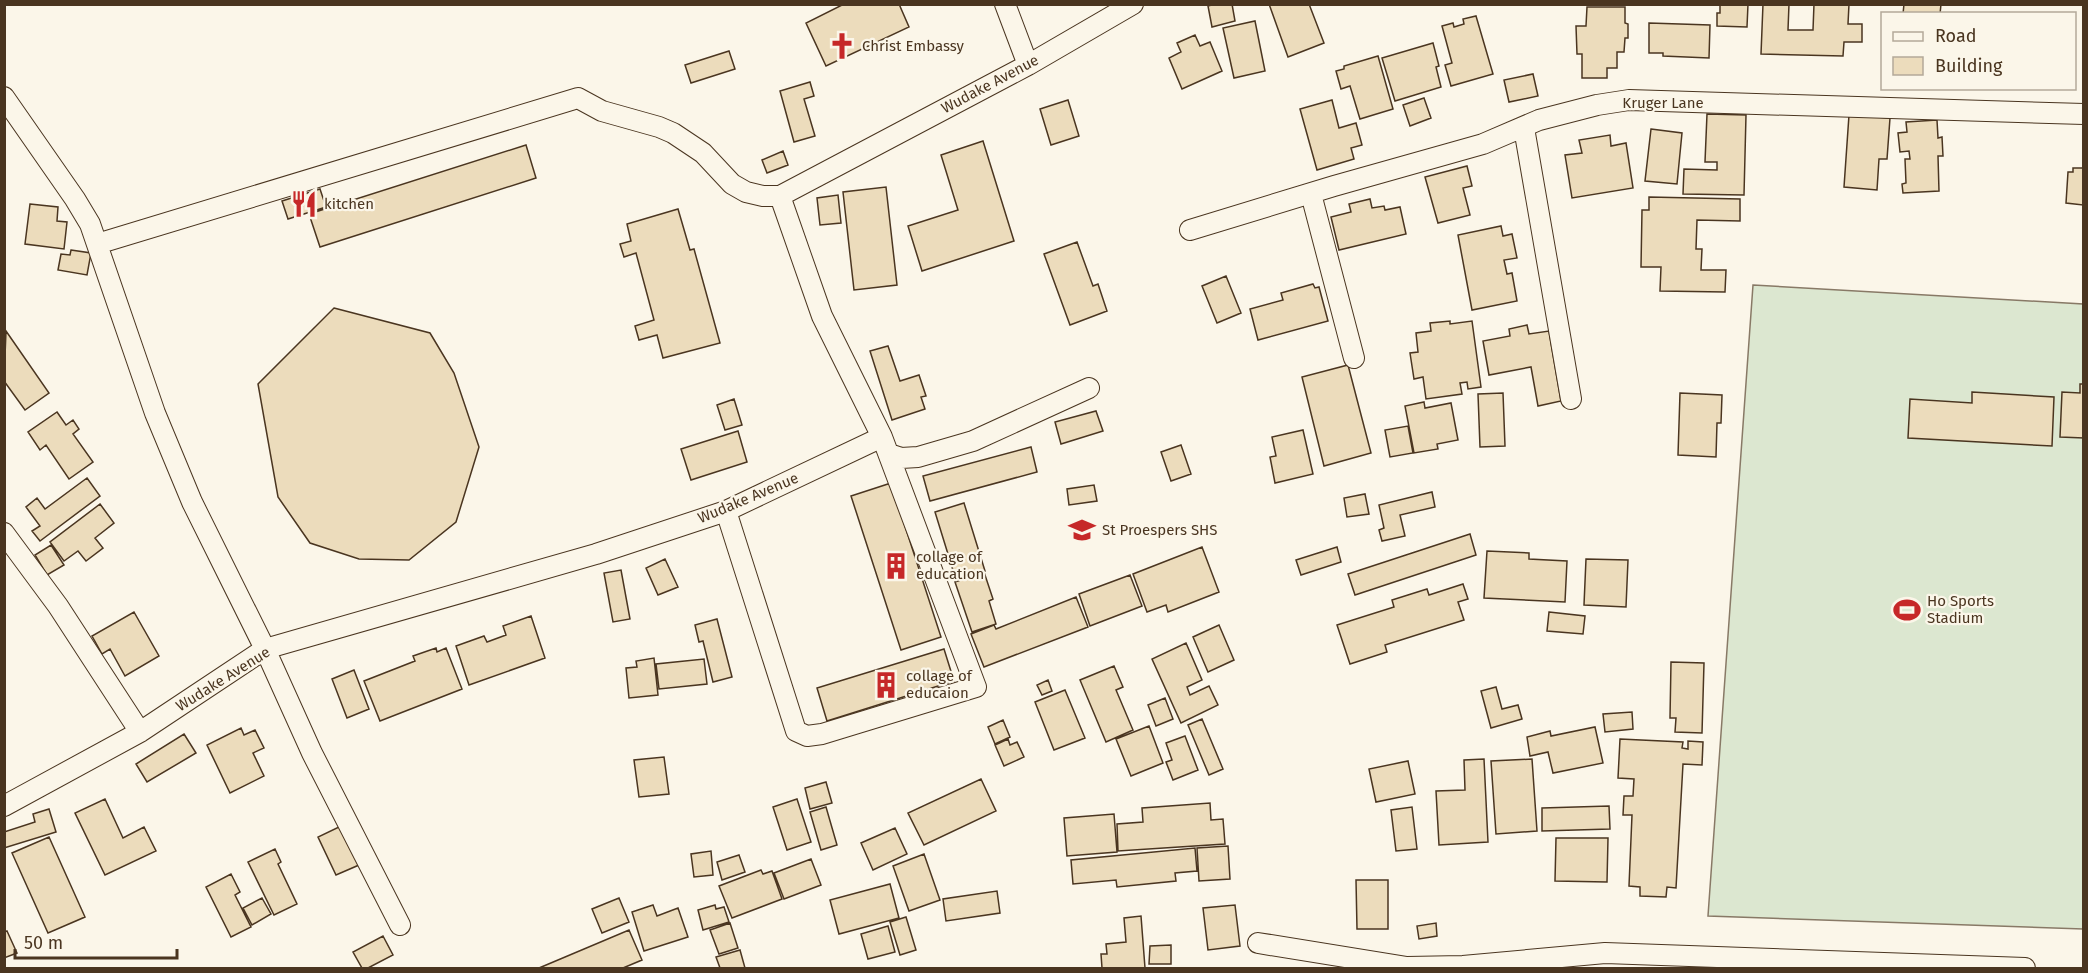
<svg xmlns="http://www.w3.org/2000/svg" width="2088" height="973" font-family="'Fira Sans',sans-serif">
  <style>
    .grass { fill: #dce7d0; stroke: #887966; stroke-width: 1.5 }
    .building { fill: #ecdcbc; stroke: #4a3520; stroke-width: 1.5 }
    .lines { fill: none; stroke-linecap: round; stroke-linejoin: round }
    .street-casing { stroke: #4a3520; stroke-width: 22 }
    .street { stroke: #fbf6e9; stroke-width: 20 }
    .labels { text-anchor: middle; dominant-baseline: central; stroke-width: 4.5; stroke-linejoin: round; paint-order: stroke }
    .poi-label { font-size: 15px; fill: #4a3520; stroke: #fbf6e9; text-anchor: start }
    .street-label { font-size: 15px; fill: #4a3520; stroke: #fbf6e9 }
  </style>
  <rect width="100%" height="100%" fill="#fbf6e9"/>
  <path class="grass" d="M1753,285L2083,304V929L1708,916Z"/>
  <path class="building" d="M844,4H899L909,27L826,66L806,23Z
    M1215,4H1232L1235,21L1212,27L1208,6Z
    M1269,4H1309L1324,43L1288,57Z
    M1720,4H1748L1747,27L1717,26V13H1720Z
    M1763,4H1789L1788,30H1813L1814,4H1849L1848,24H1862V42H1844L1843,56L1761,54Z
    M1904,4H1941L1940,14H1903Z
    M1587,7H1625V23L1628,24V38H1625L1624,52H1617V68H1607V78H1582V54H1577L1576,26H1586Z
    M1476,16L1493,74L1451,86L1445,65L1452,63L1442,26L1453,23L1454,27L1464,24L1463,19Z
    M1255,21L1265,71L1234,78L1223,28Z
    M1649,23L1710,25L1709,58L1663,56V53H1649Z
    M1195,35L1200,46L1210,42L1222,71L1182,89L1169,58L1181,52L1177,43Z
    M1433,43L1439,66L1436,67L1441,87L1395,101L1382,58Z
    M729,51L735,69L691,83L685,65Z
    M1378,56L1393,109L1360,119L1350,86L1341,89L1336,71L1344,69V66Z
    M1533,74L1538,96L1509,102L1504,80Z
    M810,82L814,96L804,99L815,136L794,142L780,91Z
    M1424,98L1431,118L1410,126L1403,105Z
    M1068,100L1079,136L1051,145L1040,109Z
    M1332,100L1339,128L1356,123L1362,145L1351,148L1354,159L1317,170L1300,109Z
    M1707,114L1746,115L1744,195L1683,194L1684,169L1717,170V162H1705Z
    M1849,115L1890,118L1887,159H1879L1877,190L1844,187Z
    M1937,120L1938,138L1942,137L1943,156H1938L1939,191L1903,193L1902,184L1906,183L1905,159H1910L1909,151L1900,152L1898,133L1907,132L1906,122Z
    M1651,129L1682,133L1677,184L1645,181Z
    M1610,135L1611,146L1626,143L1633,188L1572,198L1565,155L1582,153L1579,140Z
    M983,141L1014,241L922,271L908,226L958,210L941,155Z
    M526,145L536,178L320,247L309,214Z
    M783,151L788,165L767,173L762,160Z
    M1467,166L1472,186L1463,188L1470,215L1438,223L1425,177Z
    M2073,168H2084L2083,205L2066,203L2068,172H2073Z
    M886,187L897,285L854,290L843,192Z
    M320,189L326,207L288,219L282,201Z
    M838,195L841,223L820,225L817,198Z
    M1649,197L1740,199V221L1697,220L1696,249H1702L1701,270H1726L1725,292L1660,291L1661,267H1641L1642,210H1649Z
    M1370,199L1372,208L1384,206L1385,210L1400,207L1406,234L1339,250L1331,217L1351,212L1349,204Z
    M30,204L58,207L57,221L67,222L64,249L25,244Z
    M678,209L690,250L694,249L720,343L663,358L657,335L639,340L635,326L654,320L636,253L624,257L620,244L631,241L627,224Z
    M1501,226L1503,236L1512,234L1517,258L1504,260L1507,274L1512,273L1517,301L1472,310L1458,235Z
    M1077,242L1093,286L1098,284L1107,311L1070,325L1044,254Z
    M71,250L91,253L87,275L58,270L61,254L70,255Z
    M1226,276L1241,313L1217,323L1202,286Z
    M1313,284L1315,288L1319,287L1328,321L1258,340L1250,309L1283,300L1281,293Z
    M334,308L430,333L454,373L479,447L456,522L409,560L359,559L310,543L278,497L258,384Z
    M1450,321V324L1472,321L1481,387L1468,389L1467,382L1460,383L1462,394L1426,399L1423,377L1414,379L1410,353L1418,352L1416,333L1431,331L1430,323Z
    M1527,325L1529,334L1549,331L1561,401L1538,406L1531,367L1489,375L1483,341L1510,336L1509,329Z
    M6,331L49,393L25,410L4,381Z
    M888,346L900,381L919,375L926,396L921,397L925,409L892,420L870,351Z
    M1348,365L1371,453L1324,466L1302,377Z
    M2080,384H2084V438L2060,437L2062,392L2080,393Z
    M1972,392L2054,397L2052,446L1908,438L1910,399L1972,403Z
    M1503,393L1505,446L1480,447L1478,394Z
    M1680,393L1722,395L1721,423H1717L1716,457L1678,455Z
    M734,399L742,425L725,430L717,405Z
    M1424,402L1425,408L1451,403L1458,440L1437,444L1438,449L1414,453L1405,406Z
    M1096,411L1103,431L1061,444L1055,422Z
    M57,412L66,425L73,420L79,429L73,434L93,462L69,479L46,445L40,450L28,432Z
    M1408,426L1413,453L1390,457L1385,430Z
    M1303,430L1313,474L1275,483L1270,457L1276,456L1272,437Z
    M738,431L747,462L691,480L681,449Z
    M1181,445L1191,474L1171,481L1161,452Z
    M1031,447L1037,472L930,501L923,476Z
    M87,478L100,496L40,541L32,531L40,526L26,507L37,498L45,509Z
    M891,483L941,637L901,650L851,496Z
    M1094,485L1097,501L1069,505L1067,489Z
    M1432,492L1435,507L1400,515L1405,536L1382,541L1379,530L1384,528L1379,505Z
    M1365,494L1369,514L1347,517L1344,498Z
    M964,503L985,571L956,580L935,512Z
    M100,504L114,523L95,538L103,548L86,561L78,551L64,561L50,542Z
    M1470,534L1476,555L1355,595L1348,574Z
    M51,545L64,565L47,575L35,555Z
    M1202,547L1219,592L1168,612L1166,605L1147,612L1133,574Z
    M1337,547L1341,562L1301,575L1296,560Z
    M1487,551L1529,553V559L1567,561L1565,602L1484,598Z
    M665,559L678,587L658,595L646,568Z
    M1586,559L1628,560L1626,607L1584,605Z
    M621,570L630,619L613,622L604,573Z
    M984,572L993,599L989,601L996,624L972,632L955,582Z
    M1130,575L1142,606L1090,626L1079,594Z
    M1463,584L1468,599L1458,602L1464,620L1385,645L1387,652L1350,664L1337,625L1394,607L1392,600L1427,589L1429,595Z
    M1076,597L1088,627L984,667L971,634L994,625L996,629Z
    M134,612L159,656L125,676L110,649L102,654L92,636Z
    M1549,612L1585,616L1583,634L1547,631Z
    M531,616L545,658L469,685L456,646L484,636L487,642L506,635L503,626Z
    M717,619L732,677L713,682L703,641L699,642L695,625Z
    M1219,625L1234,660L1208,672L1193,637Z
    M1186,643L1202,680L1187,687L1190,695L1209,686L1218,705L1181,723L1152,659Z
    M436,648L437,652L446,648L462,689L380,721L364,681L415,661L413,656Z
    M944,649L954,681L827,721L817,688Z
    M654,658L658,695L629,698L626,668L637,667L636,661Z
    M704,659L707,684L659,689L656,664Z
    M1671,662L1704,663L1702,733L1675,732L1676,718H1670Z
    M1114,666L1123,687L1116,690L1133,730L1106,742L1080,680Z
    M354,670L369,709L347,718L332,679Z
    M1048,680L1052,691L1042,695L1037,685Z
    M1496,687L1502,709L1518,705L1522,719L1491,728L1481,691Z
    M1065,690L1085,738L1054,750L1035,702Z
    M1165,698L1173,719L1156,726L1148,705Z
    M1632,712L1633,729L1605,732L1603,714Z
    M1202,719L1223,769L1209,775L1188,725Z
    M1003,720L1010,737L995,744L988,727Z
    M1149,726L1163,763L1131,776L1116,739Z
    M1595,727L1603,763L1553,773L1548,752L1530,756L1527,737L1550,731L1551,736Z
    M241,728L244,735L255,730L264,748L253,753L264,776L230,793L207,745Z
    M184,734L196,753L147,782L136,764Z
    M1185,736L1198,770L1173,780L1166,762L1172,760L1166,743Z
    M1008,739L1010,745L1017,742L1024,757L1004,766L995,745Z
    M1620,739L1683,742L1682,748L1688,749V741L1703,742L1702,765L1683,764L1676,888L1667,887L1666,897L1640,896V887L1629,886L1632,815H1623L1624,796H1633L1634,779L1618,778Z
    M664,757L669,794L639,797L634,760Z
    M1484,759L1488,842L1439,845L1436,791L1465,790L1464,760Z
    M1532,759L1537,831L1496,834L1491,761Z
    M1408,761L1415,794L1376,802L1369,769Z
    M981,779L996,811L924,845L908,813Z
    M826,782L832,803L810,809L805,788Z
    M105,799L123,838L144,827L156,851L105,875L75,813Z
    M797,799L811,842L787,850L773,807Z
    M1210,803L1211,820L1223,819L1225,844L1118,851L1117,824L1143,822L1142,808Z
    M1609,806L1610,829L1542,831V808Z
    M826,807L837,845L821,850L810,812Z
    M1412,807L1417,849L1396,851L1391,810Z
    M49,809L56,832L4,848V832L35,822L33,814Z
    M1114,814L1117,852L1067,856L1064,818Z
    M341,826L359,865L336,875L318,837Z
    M895,828L907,854L873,870L861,843Z
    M49,837L85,917L48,933L12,853Z
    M1556,838H1608L1607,882L1555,881Z
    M1228,846L1230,879L1199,881L1197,848Z
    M1195,848L1197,871L1175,873L1176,881L1117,887L1116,880L1073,884L1071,860Z
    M275,849L281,862L278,864L297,904L274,915L248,862Z
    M711,851L713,875L694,877L691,854Z
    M924,854L940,900L909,911L893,866Z
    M739,855L745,872L722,880L717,862Z
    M811,859L821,885L784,899L774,873Z
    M761,870L763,874L772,871L782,899L732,918L719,886Z
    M231,874L240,892L235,895L251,927L231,937L206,887Z
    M1356,880H1388V929H1357Z
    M890,884L899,918L839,934L830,900Z
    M997,891L1000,913L946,921L943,899Z
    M262,898L271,914L252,925L243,908Z
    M619,898L629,922L602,933L592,909Z
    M653,905L657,916L678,908L688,937L644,951L632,912Z
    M715,905L716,909L724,907L729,922L703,930L698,910Z
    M1235,905L1240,946L1208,950L1203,908Z
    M1141,916L1145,968H1102L1101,954H1107L1106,944L1126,942L1124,918Z
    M906,917L916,950L900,955L890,922Z
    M730,923L738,948L719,954L710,930Z
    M1436,923L1437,936L1419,939L1417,926Z
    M888,926L895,952L868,959L861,934Z
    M629,930L642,960L623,968H539Z
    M7,931L17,953L4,958V932Z
    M383,936L393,955L368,968H362L353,952Z
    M1171,945V964H1149L1150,946Z
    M740,950L745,968H720L716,957Z"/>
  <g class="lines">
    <defs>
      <path id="street" d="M1005,4L1028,65
        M4,97L75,199L90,224L155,413L192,502L265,649L312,753L400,925
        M1524,128L1571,399
        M1311,194L1354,358
        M1190,230L1334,186L1483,144L1539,120L1597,105L1629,100L2084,114
        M97,244L578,98L602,111L659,127L673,133L703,153L732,184L746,192L763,196H780
        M889,454L901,458L918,457L973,441L1089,388
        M726,511L796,731L807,736L822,734L976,687L882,437
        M4,533L58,606L140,732
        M4,806L140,732L265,649L596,554L726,511L882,437L822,316L780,196L1028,65L1133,4
        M1258,943L1407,967L1463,966L1605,953L2025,968"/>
    </defs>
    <use href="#street" class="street-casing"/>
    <use href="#street" class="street"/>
  </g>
  <defs>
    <symbol id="church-bare" viewBox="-9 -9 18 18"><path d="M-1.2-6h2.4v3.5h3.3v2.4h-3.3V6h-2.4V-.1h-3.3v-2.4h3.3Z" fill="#c62828" stroke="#fbf6e9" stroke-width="2.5" paint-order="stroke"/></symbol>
    <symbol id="restaurant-bare" viewBox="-9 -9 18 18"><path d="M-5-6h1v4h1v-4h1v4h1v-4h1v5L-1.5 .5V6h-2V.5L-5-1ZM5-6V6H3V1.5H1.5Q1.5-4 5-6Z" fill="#c62828" stroke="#fbf6e9" stroke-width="2.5" paint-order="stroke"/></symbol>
    <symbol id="school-bare" viewBox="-9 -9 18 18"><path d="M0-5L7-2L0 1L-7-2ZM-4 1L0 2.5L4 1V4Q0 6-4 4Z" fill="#c62828" stroke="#fbf6e9" stroke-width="2.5" paint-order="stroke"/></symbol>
    <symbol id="building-bare" viewBox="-9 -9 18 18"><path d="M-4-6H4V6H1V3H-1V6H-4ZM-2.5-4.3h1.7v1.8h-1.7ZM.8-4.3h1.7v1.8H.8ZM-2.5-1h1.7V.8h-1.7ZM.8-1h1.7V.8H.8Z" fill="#c62828" stroke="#fbf6e9" stroke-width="2.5" paint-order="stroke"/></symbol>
    <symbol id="stadium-bare" viewBox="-9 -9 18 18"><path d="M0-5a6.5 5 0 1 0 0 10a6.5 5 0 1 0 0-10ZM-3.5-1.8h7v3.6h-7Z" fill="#c62828" stroke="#fbf6e9" stroke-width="2.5" paint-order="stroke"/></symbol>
  </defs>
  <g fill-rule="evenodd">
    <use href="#church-bare" x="823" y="27" width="38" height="38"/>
    <use href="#restaurant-bare" x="285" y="185" width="38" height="38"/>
    <use href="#school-bare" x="1063" y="511" width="38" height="38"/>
    <use href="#building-bare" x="877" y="547" width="38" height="38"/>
    <use href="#stadium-bare" x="1888" y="591" width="38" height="38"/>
    <use href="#building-bare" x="867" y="666" width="38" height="38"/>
  </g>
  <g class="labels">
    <g class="poi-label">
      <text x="862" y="46">Christ Embassy</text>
      <text x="324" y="204">kitchen</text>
      <text x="1102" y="530">St Proespers SHS</text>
      <text x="916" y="557">collage of<tspan x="916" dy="17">education</tspan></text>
      <text x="1927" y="601">Ho Sports<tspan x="1927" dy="17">Stadium</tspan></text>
      <text x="906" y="676">collage of<tspan x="906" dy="17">educaion</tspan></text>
    </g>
    <g class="street-label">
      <text transform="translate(990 84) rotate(-28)">Wudake Avenue</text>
      <text x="1663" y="103">Kruger Lane</text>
      <text transform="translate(748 498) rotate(-23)">Wudake Avenue</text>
      <text transform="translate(223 679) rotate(-32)">Wudake Avenue</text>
    </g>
  </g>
  <rect width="2088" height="973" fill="none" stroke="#4a3520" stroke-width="12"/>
  <rect x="1881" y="12" width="195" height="78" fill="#fbf6e9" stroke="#b4a999" stroke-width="1.5"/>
  <rect x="1893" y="32" width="30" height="9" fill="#fbf6e9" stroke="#b4a999" stroke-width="1.5"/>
  <text x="1935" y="42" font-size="18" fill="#4a3520">Road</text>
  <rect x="1893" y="57" width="30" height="18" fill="#ecdcbc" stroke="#b4a999" stroke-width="1.5"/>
  <text x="1935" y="72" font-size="18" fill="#4a3520">Building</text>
  <path d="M15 949v9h162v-9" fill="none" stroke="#4a3520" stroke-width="3"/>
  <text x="24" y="949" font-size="18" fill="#4a3520" stroke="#fbf6e9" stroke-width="4.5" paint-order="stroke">50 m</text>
</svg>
